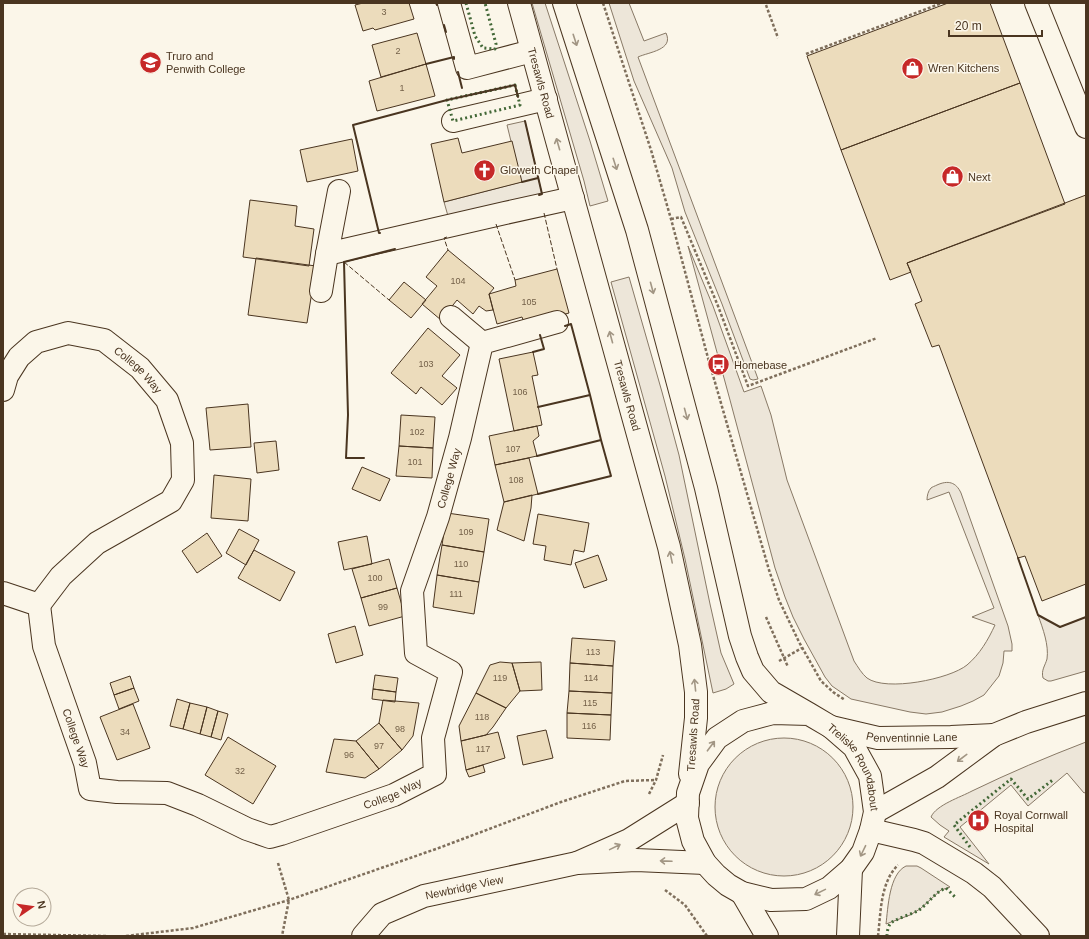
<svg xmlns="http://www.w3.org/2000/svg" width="1089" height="939" font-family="Arial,sans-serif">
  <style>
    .green { fill: #ede6d9; stroke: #887966 }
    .building { fill: #ecdcbc; stroke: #4a3520 }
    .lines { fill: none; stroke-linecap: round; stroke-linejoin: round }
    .minor-casing { stroke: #4a3520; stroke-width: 24 }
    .highway-casing { stroke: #4a3520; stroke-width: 24 }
    .path { stroke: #7f6f5c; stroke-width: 2.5; stroke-dasharray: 3 2; stroke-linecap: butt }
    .minor { stroke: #fbf6e9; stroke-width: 22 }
    .highway { stroke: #fbf6e9; stroke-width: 22 }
    .hedge { stroke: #436837; stroke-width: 3; stroke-dasharray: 2 3; stroke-linecap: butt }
    .fence { stroke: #4a3520; stroke-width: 1; stroke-dasharray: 5 2; stroke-linecap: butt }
    .wall { stroke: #4a3520; stroke-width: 2 }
    .oneway { stroke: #a29684 }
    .labels { text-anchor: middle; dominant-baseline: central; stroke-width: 3; stroke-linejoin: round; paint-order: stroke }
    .number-label { font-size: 9px; fill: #725f47 }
    .poi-label { font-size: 11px; fill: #4a3520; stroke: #fbf6e9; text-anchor: start }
    .street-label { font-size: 11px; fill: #4a3520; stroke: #fbf6e9 }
  </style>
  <rect width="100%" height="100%" fill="#fbf6e9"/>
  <path class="green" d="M532,3H545L590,141L608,201L590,206L584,181Z
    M609,3H629L644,41L666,33C674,50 649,52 638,57L754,368L758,379L753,380L750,379L722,304L685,212L672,168L634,81Z
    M525,121L542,194L448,216L444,202L521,182L507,125Z
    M688,246L713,306L744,392L761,386L771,415L787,480L854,661C858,667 862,674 867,678C886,692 950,679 967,665C980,654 988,640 995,625L972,617L994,608L949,492L927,500C927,496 928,491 931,488C932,487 935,486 937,485C948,480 956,482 961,493L1008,626L1012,644V651H1004L1003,663L999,676L984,695L973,701L961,706L942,712L926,714L910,712L851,699L832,686L825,677L804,639L793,617L785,597L775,568L730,400Z
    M629,277L662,392L679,455L710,604L721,653L734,684L726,689L713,693L685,559L665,476L611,282Z
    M1038,615L1060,627L1086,617V671L1051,681H1048L1043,678C1041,670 1045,666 1047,659C1049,645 1043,629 1038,615Z
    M715 807a69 69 0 1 1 138 0a69 69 0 1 1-138 0Z
    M1086,742V792L1084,793L1067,773L1028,806L1011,785L960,827L989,864L944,837L949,831L940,825L931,817C936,805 961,797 972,791C1009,773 1047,757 1086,742Z
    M906,866H917L921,868L950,887L941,890L920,909L910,915L886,924C888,908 889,874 906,866Z"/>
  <path class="building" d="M363,3H409L414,19L375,30L373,28L363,31L355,5Z
    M948,3H990L1020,83L841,150L807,56Z
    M417,33L426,64L381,77L372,45Z
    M426,64L435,96L377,111L369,81Z
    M1020,83L1065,204L907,263L911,272L890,280L841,150Z
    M458,138L462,153L512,141L522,182L444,202L431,144Z
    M352,139L358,171L307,182L300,150Z
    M1086,195V584L1042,601L1025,556L1018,558L939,345L932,347L915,304L922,301L907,263Z
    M250,200L297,206L295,226L314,229L309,266L243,257Z
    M448,250L494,288L489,294L493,310L486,311L479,306L473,314L457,300L441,320L422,304L437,286L426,277Z
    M256,258L316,266L307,323L248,315Z
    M557,269L569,313L525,325L522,317L497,324L489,294L516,286L515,280Z
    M404,282L426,300L411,318L389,300Z
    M428,328L460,355L442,376L457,388L442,405L421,387L416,394L391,373Z
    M533,352L538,375L532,376L542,425L514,431L499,359Z
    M248,404L251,447L210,450L206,408Z
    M401,415L435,417L433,448L399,446Z
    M537,426L539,436L533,441L537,456L495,465L489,436Z
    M276,441L279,470L257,473L254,443Z
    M399,446L433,448L432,478L396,476Z
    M529,458L538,494L504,502L495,465Z
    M362,467L390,479L380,501L352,489Z
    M214,475L251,479L248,521L211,518Z
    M532,495L531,508L524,541L497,530L504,502Z
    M447,513L489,519L484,552L442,545Z
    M538,514L589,523L584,552L574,550L571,565L544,560L546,546L533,544Z
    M239,529L259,540L246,565L226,553Z
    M207,533L222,556L197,573L182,551Z
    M367,536L372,564L344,570L338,542Z
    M442,545L484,552L479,582L437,575Z
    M254,550L295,572L280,601L238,578Z
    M598,555L607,580L584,588L575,563Z
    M389,559L397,588L361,598L352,569Z
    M437,575L479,582L474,614L433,607Z
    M397,588L405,616L369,626L361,598Z
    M355,626L363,655L336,663L328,634Z
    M572,638L615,641L613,666L570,663Z
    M500,662L512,663L520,691L506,708L476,693L490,665Z
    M541,662L542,690L520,691L512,663Z
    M570,663L613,666L612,693L569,691Z
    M375,675L398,678L396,692L373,689Z
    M130,676L134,688L114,695L110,683Z
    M134,688L139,701L119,709L114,695Z
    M373,689L396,692L395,702L372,699Z
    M569,691L612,693L611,715L567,713Z
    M476,693L506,708L493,727L486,735L461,741L459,726Z
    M177,699L190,703L183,729L170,726Z
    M383,700L419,703L413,736L402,750L379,723Z
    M190,703L207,707L200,734L183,729Z
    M133,704L150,748L117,760L100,717Z
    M207,707L218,711L211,737L200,734Z
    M218,711L228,714L221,740L211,737Z
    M567,713L611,715L610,740L567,738Z
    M379,723L402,750L379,769L356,741Z
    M546,730L553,758L523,765L517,736Z
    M498,732L505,758L466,770L461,741Z
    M228,737L276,766L253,804L205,775Z
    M334,739L356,741L379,769L365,778L326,772Z
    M483,765L485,772L469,777L466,770Z"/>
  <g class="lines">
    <defs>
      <g id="minor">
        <path d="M449,3L467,68L532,51"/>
        <path d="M1036,3L1086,127"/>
        <path d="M453,121L546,99"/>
        <path d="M339,191L327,254L505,213L573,198"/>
        <path d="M321,291L327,254"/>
        <path d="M451,317L482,343"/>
        <path id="s1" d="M3,390L7,376L19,357L36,342L68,333L104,340L140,368L167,400L182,443L183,480L171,501L97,543L61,576L39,605"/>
        <path id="s2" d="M3,593L39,605L44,646L85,763L90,789L117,792L167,793L198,805L247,829L270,837L281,834L394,795L435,774L433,738L451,672L416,653L412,591L438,517L460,438L482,343L557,322"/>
        <path id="s3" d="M831,727L878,738L951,737L994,735"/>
        <path d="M688,803L629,840L611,848L577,863L636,860L705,863"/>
        <path d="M875,812L937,777L994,735L1026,722L1086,703"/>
        <path d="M871,830L914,840L924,843L974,873L992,887L1038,936"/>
        <path id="s4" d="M363,936L382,914L424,896L577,863"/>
      </g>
      <g id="highway">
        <path id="s5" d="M519,3L669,547L690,645L696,692V718L690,774"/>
        <path id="s6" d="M564,3L637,230L706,488L740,636L747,657L753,671L771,692L809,714L831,727L854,747L870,776L875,812L871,830L863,852L851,869L829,888L806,899L771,900L742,893L728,885L716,875L705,863L693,841L687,818L688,793L698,764L717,738L743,721L773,713L809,714"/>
        <path d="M742,893L767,936"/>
        <path d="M848,936L851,869"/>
      </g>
    </defs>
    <use href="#minor" class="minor-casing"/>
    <use href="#highway" class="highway-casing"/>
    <path class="path" d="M603,3L651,150L671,219L708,358L769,570L779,600L799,642L821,681L833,692L845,700
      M766,5L778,38
      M806,54L942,3
      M671,219L681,217L718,306L748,386L877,338
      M766,617L788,667
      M779,661L802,648
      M649,794L656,780L663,755
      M278,863L289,900L282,936
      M665,890L685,905L707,936
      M3,934L106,936
      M126,936L193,928L289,900L436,849L561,802L625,781L655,780
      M878,936C881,912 880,883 898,865"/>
    <use href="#minor" class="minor"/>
    <use href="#highway" class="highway"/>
    <path class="hedge" d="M466,3L475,36L483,48L495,49L496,44L485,3
      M515,85L520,105L453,121L447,100Z
      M970,847L954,825L1011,779L1028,799L1054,779
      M887,936C887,932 888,927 890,924C894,919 913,914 919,910C929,903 935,892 946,888L955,897"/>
    <path class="fence" d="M544,213L557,269
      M496,224L515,280
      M447,237L444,238L448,250
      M344,262L389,300"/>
    <path class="wall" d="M436,3L437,5
      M444,25L446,32
      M426,64L454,57V59
      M458,72L462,88
      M525,121L542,194L539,195
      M522,182L538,178
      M380,233H379L353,125L447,100L515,85L518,97
      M533,352L544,349L540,335
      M538,407L590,395L571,324L565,326
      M537,456L601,440L590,395
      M364,458H346L348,415L344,262L395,249
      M538,494L611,476L601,440
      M1018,558L1038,615L1060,627L1086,617"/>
  </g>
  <defs><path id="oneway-shaft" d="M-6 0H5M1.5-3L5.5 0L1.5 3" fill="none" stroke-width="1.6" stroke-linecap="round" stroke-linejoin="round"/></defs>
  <g class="oneway">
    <use href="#oneway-shaft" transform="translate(575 40) rotate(72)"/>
    <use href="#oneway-shaft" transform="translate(558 144) rotate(-106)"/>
    <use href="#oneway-shaft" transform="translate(615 164) rotate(72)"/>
    <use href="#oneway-shaft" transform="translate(652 288) rotate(75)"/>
    <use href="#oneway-shaft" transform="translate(611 337) rotate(-105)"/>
    <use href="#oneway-shaft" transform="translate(686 414) rotate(75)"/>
    <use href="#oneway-shaft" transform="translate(671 557) rotate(-102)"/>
    <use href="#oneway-shaft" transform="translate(695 685) rotate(-96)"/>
    <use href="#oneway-shaft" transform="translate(711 746) rotate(-53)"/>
    <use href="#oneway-shaft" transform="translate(962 758) rotate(143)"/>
    <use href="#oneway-shaft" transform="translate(615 847) rotate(-26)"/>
    <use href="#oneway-shaft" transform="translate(863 851) rotate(116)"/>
    <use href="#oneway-shaft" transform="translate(666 861) rotate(-178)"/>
    <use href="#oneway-shaft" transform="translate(820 892) rotate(154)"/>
  </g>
  <defs>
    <symbol id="university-disc" viewBox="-11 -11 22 22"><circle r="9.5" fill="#c62828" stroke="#fbf6e9"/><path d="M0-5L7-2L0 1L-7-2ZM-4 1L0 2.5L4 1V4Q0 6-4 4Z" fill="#fff"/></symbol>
    <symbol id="shop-disc" viewBox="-11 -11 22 22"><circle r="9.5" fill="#c62828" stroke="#fbf6e9"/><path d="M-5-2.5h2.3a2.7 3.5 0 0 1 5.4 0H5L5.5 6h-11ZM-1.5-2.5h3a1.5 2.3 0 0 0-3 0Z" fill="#fff"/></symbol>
    <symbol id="church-disc" viewBox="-11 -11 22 22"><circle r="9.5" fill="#c62828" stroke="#fbf6e9"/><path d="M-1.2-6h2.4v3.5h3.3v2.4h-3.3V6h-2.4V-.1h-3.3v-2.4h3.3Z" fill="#fff"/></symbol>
    <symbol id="bus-disc" viewBox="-11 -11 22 22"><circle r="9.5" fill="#c62828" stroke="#fbf6e9"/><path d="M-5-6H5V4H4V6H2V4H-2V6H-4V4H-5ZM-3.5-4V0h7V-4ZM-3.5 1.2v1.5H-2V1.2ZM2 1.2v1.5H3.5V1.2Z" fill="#fff"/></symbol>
    <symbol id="hospital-disc" viewBox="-11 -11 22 22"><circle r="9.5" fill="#c62828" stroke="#fbf6e9"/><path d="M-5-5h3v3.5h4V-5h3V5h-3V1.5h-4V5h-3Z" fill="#fff"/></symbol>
  </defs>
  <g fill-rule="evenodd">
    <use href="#university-disc" x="138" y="50" width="25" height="25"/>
    <use href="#shop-disc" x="900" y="56" width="25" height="25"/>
    <use href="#church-disc" x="472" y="158" width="25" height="25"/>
    <use href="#shop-disc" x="940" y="164" width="25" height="25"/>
    <use href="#bus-disc" x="706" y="352" width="25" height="25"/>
    <use href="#hospital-disc" x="966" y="808" width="25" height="25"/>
  </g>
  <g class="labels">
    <g class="number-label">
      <text x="384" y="12">3</text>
      <text x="398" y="51">2</text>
      <text x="402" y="88">1</text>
      <text x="458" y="281">104</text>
      <text x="529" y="302">105</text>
      <text x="426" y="364">103</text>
      <text x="520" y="392">106</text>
      <text x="417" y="432">102</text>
      <text x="513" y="449">107</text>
      <text x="415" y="462">101</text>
      <text x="516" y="480">108</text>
      <text x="466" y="532">109</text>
      <text x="461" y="564">110</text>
      <text x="375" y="578">100</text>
      <text x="456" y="594">111</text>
      <text x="383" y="607">99</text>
      <text x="593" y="652">113</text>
      <text x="500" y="678">119</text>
      <text x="591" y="678">114</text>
      <text x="590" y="703">115</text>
      <text x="482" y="717">118</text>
      <text x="589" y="726">116</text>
      <text x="400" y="729">98</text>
      <text x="125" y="732">34</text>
      <text x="379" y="746">97</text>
      <text x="483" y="749">117</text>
      <text x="349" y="755">96</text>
      <text x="240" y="771">32</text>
    </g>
    <g class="poi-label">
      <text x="166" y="56">Truro and<tspan x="166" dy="13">Penwith College</tspan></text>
      <text x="928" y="68">Wren Kitchens</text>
      <text x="500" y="170">Gloweth Chapel</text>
      <text x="968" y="177">Next</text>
      <text x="734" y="365">Homebase</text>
      <text x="994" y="815">Royal Cornwall<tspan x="994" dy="13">Hospital</tspan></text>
    </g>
    <g class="street-label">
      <text stroke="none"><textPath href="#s5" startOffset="83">Tresawls Road</textPath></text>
      <text stroke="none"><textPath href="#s1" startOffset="175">College Way</textPath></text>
      <text stroke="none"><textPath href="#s5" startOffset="407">Tresawls Road</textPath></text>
      <text stroke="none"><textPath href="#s2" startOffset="921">College Way</textPath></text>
      <text transform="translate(693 735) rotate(-86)">Tresawls Road</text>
      <text stroke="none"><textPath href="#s3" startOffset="82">Penventinnie Lane</textPath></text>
      <text stroke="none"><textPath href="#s2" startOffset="177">College Way</textPath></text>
      <text stroke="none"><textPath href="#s6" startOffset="840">Treliske Roundabout</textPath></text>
      <text stroke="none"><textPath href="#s2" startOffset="549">College Way</textPath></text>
      <text stroke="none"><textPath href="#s4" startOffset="116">Newbridge View</textPath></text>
    </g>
  </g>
  <rect width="1089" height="939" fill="none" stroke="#4a3520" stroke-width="8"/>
  <g transform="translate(32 907) rotate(77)"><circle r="19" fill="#fbf6e9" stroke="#b4a999"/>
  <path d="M0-3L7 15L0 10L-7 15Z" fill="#c62828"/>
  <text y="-6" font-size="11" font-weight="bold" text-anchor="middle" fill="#4a3520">N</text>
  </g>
  <path d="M949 30v6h93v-6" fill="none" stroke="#4a3520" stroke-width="2"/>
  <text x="955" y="30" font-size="12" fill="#4a3520" stroke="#fbf6e9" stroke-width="3" paint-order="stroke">20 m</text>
</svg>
